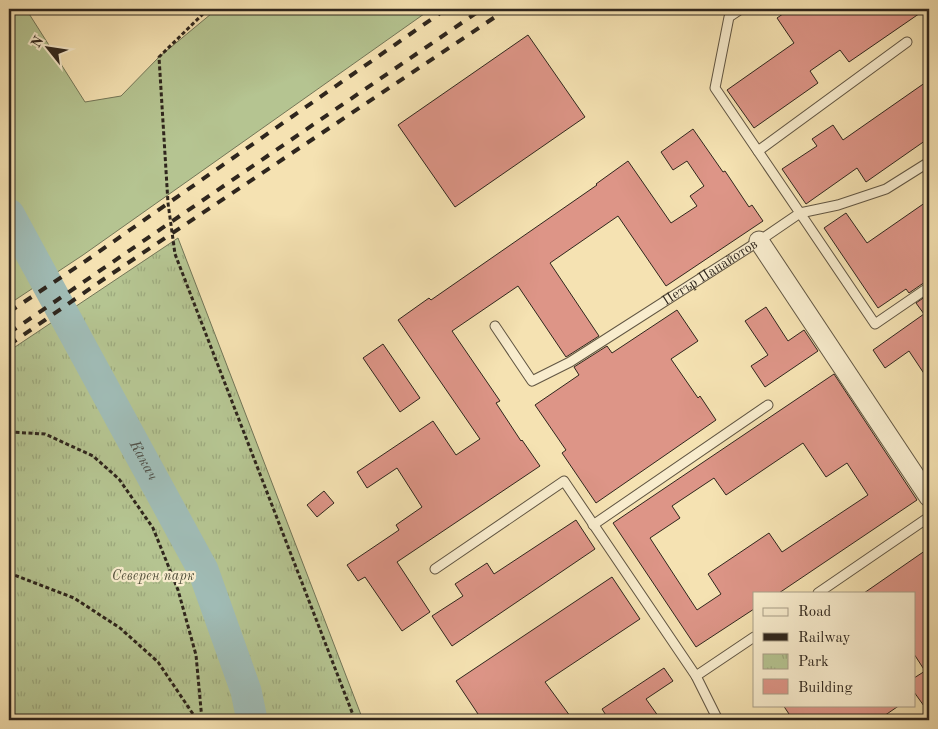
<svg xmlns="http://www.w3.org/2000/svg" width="938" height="729" font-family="'Old Standard TT',serif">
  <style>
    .grass { fill: #b5c491; stroke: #727557 }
    .park { fill: url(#park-tufts); stroke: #727557 }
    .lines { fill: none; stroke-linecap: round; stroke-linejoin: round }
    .river { stroke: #a0bcb6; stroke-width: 31 }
    .building { fill: #dd9587; stroke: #2f261d; fill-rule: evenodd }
    .lane-casing { stroke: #605542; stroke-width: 11 }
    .street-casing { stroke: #605542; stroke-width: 21 }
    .path { stroke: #2f261d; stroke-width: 3; stroke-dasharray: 4 2.5; stroke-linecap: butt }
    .lane { stroke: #f8eccd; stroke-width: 9 }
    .street { stroke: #f8eccd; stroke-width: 19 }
    .rail { stroke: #2f261d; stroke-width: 4; stroke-dasharray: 9 9; stroke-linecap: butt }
    .labels { text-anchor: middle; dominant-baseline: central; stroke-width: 4.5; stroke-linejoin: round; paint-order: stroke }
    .street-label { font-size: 14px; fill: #2f261d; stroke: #f8eccd }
    .park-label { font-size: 14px; font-style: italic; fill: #504e3a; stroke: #f8eccd }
    .water-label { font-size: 15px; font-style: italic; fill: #51534b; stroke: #f8eccd }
  </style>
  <defs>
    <pattern id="park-tufts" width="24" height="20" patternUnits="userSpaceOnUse" patternTransform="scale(1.25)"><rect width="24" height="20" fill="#b5c491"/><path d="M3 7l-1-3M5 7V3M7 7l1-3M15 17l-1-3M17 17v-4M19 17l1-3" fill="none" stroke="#9ca87d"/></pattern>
  </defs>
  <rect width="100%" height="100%" fill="#f5e2b2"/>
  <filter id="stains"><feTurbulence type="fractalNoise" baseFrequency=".004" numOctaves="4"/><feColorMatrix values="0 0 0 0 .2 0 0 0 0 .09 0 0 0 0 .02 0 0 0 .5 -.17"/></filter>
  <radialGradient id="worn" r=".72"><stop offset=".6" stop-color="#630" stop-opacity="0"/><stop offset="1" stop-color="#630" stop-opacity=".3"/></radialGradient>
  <path class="grass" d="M9,9H26L85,102L121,96L159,57L217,9H431L83,255L9,304Z"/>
  <path class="park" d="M178,238L363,720H9V351Z"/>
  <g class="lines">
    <path class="river" id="s1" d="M9,214L203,570L246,691L252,720"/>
  </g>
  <path class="building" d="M790,9H926L849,62L840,50L810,71L818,83L754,128L727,90L794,43L777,18Z
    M528,35L585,117L455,207L398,125Z
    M929,80V138L866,182L857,168L806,204L782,169L817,146L812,139L833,125L843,140Z
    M693,129L723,172L725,171L749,207L752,205L763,221L666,286L618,216L550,263L599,336L566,357L518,286L452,331L500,401L496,403L521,441L522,440L540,466L397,562L430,612L402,631L365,577L358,581L347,565L399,530L396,525L422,507L397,468L367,488L357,472L433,421L456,455L480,439L398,320L429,298L431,300L597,185L596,184L628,161L671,223L697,206L690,196L704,186L687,161L673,170L661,152Z
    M929,200V281L925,282L909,293L906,289L878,308L824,228L846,213L867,243Z
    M929,294V381L909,351L885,368L873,350L924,314L916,303Z
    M766,307L788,341L804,330L818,351L765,387L751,366L768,355L745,321Z
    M677,310L698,341L671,359L698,398L700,396L716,420L596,503L562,453L566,450L535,405L579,375L574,367L607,346L612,353Z
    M383,344L420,398L400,412L363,358Z
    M834,374L917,500L779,593H754V609L696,647L613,523ZM803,443L826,477L847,463L868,495L782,552L769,533L708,574L721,594L697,610L650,538L680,518L672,506L714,478L726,495Z
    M324,491L334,503L317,517L307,505Z
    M576,520L595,549L452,646L432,616L463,596L455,584L487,563L494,574Z
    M929,548V713L914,692V678L925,671L914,654V593H864Z
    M612,577L640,619L545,682L573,720H482L456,681Z
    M664,668L673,681L646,699L661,720H609L602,709Z
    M783,705H900L878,720H793Z"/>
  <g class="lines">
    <defs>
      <g id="lane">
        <path d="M758,151L907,42"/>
        <path d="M929,162L886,189L838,205L800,213L875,324L929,287"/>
        <path id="s2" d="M495,326L532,381L570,362L759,241L800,213L715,88L729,17L741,9"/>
        <path d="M593,525L768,405"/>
        <path d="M435,569L564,481L696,676L754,637"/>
        <path d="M818,593L929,517"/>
        <path d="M696,676L718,720"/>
      </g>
      <path id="street" d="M759,241L929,497"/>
    </defs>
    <use href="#lane" class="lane-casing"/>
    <use href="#street" class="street-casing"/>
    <path class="path" d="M208,9L159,57L168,203L175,254L355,720
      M9,432L45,434L93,456L119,479L153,528L178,590L196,655L202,720
      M9,573L74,598L120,628L158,662L197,720"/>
    <use href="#lane" class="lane"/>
    <use href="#street" class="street"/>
    <path class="rail" d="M9,312L87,260L446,9
      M9,333L482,9
      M9,345L101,281L507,9"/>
  </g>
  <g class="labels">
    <g class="street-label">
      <text stroke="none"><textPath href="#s2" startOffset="275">Петър Панайотов</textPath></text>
    </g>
    <g class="park-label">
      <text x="153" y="576">Северен парк</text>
    </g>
    <g class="water-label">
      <text stroke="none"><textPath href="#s1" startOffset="281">Какач</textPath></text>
    </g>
  </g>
  <rect width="938" height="729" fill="none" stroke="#f5e2b2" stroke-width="30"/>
  <rect x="10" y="10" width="918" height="709" fill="none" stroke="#2f261d" stroke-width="2.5"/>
  <rect x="15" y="15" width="908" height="699" fill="none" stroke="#2f261d"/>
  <rect x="753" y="592" width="162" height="115" fill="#f8eccd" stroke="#a89d87"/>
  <rect x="763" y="608" width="25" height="8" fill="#f8eccd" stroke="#a89d87"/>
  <text x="798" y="616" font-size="15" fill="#2f261d">Road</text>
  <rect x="763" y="633" width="25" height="8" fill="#2f261d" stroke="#a89d87"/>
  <text x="798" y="642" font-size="15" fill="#2f261d">Railway</text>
  <rect x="763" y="654" width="25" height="15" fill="url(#park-tufts)" stroke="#a89d87"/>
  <text x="798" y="666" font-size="15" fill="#2f261d">Park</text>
  <rect x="763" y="679" width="25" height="15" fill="#dd9587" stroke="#a89d87"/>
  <text x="798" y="692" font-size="15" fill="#2f261d">Building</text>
  <g transform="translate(48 48) rotate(300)" stroke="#f8eccd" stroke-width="4" paint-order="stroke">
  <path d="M0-4L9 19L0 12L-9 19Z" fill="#2f261d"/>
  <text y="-8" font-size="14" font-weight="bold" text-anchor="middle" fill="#2f261d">N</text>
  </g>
  <rect width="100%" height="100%" filter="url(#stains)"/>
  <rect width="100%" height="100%" fill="url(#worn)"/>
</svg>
